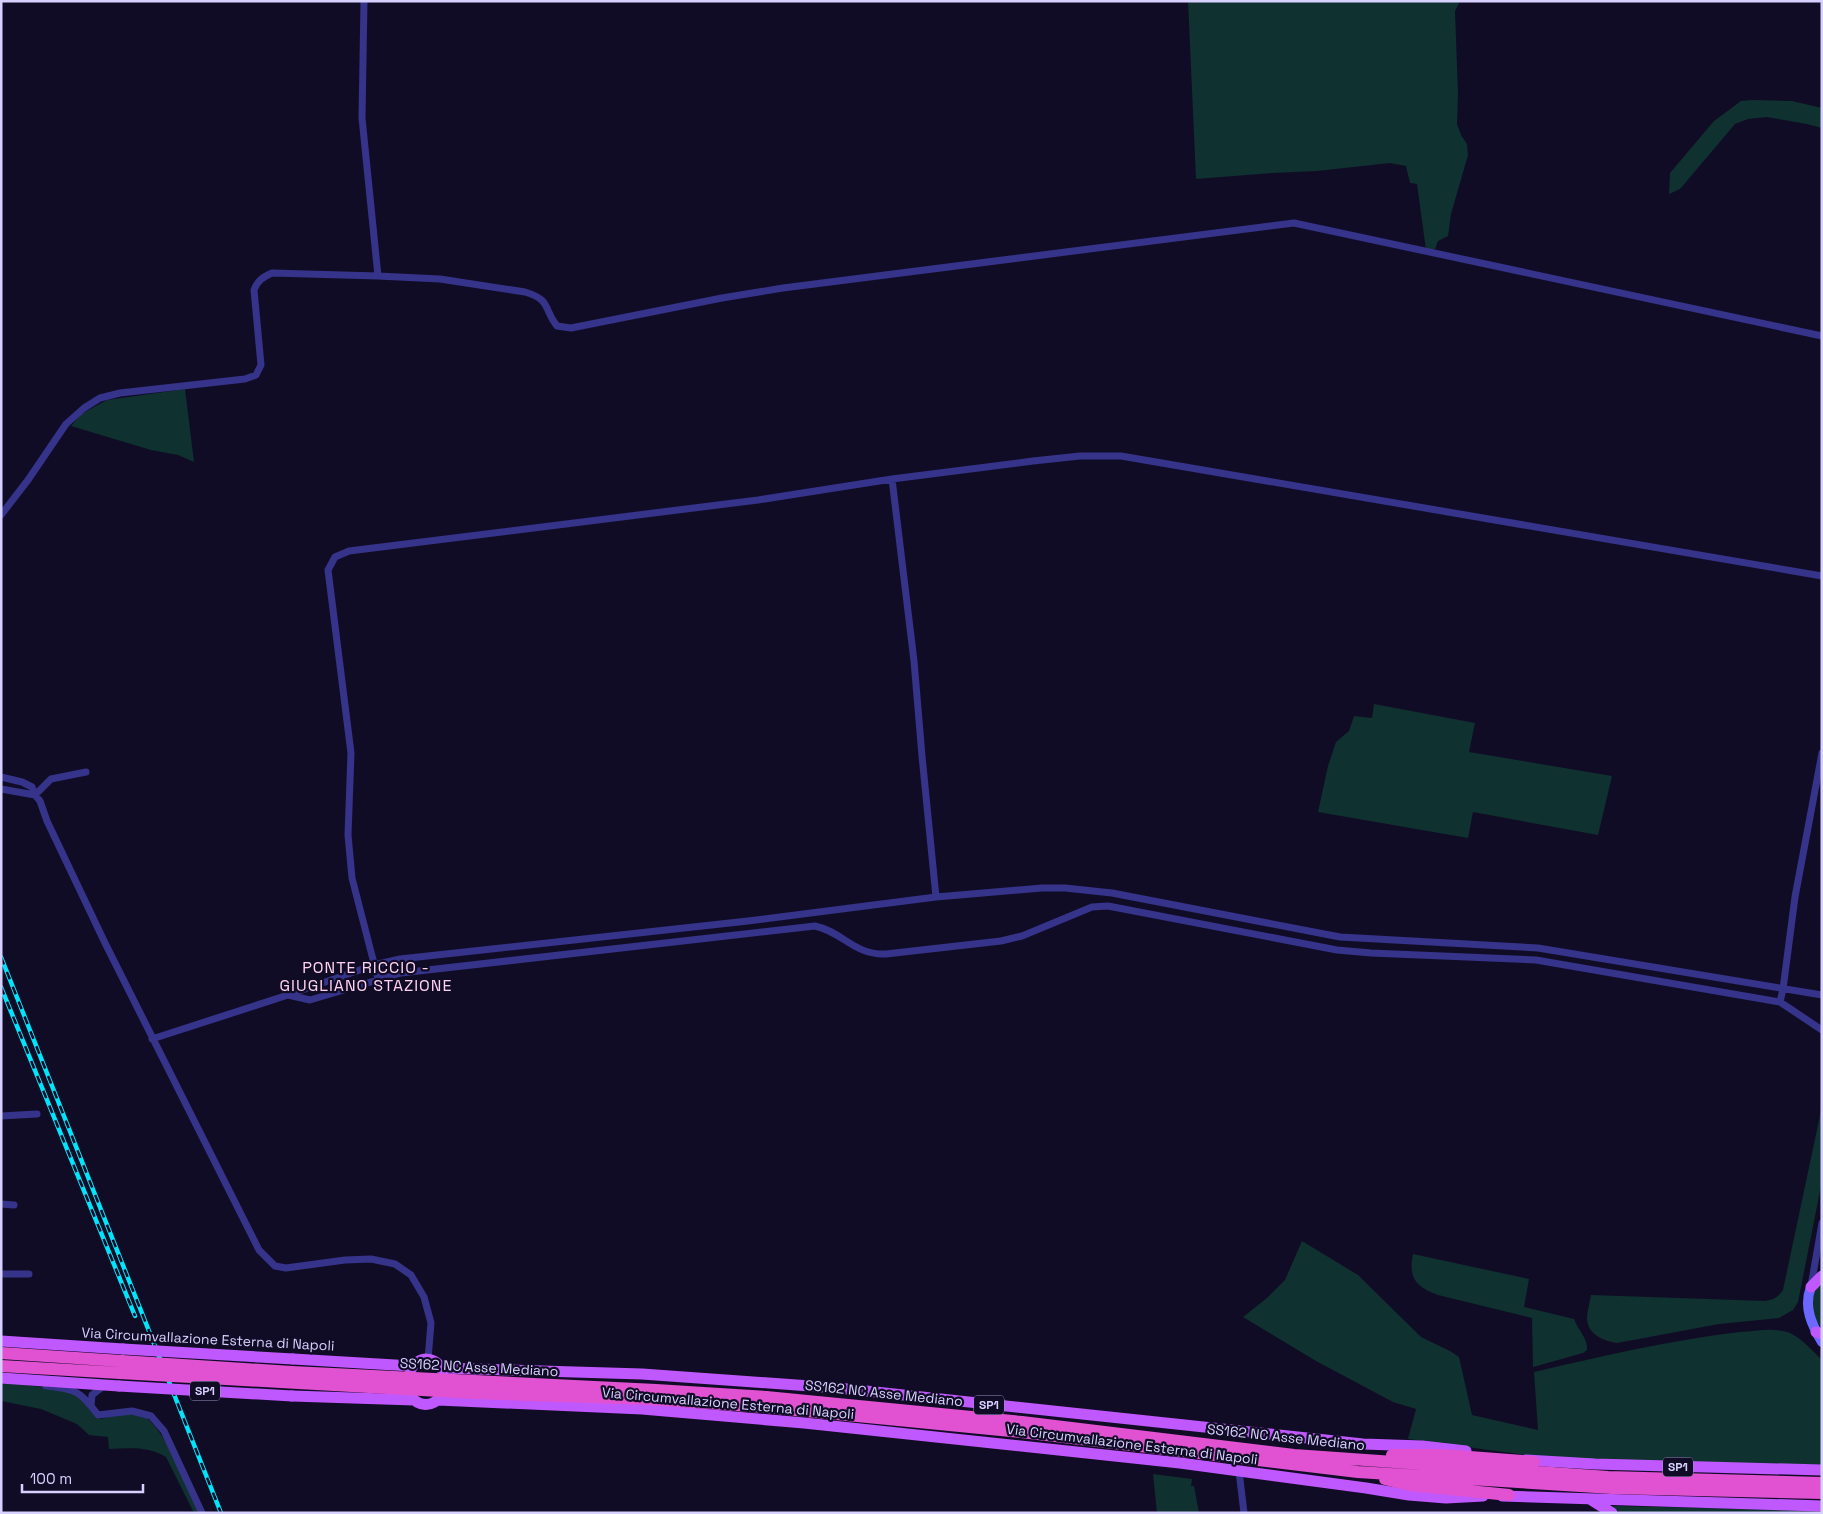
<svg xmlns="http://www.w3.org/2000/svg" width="1823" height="1514" font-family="'Space Grotesk',sans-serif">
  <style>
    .green { fill: #0f312f }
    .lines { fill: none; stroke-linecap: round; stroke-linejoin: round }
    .minor { stroke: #36338a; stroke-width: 7 }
    .secondary { stroke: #6c68ff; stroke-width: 10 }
    .primary { stroke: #c058ff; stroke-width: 11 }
    .trunk { stroke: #e052d1; stroke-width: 12 }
    .rail-casing { stroke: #00e4fc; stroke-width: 4.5 }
    .rail { stroke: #110c26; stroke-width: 2.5; stroke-dasharray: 8; stroke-linecap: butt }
    .primary-bridge { stroke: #c058ff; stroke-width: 11 }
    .trunk-bridge { stroke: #e052d1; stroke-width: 12 }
    .labels { text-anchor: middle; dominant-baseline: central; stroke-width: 4.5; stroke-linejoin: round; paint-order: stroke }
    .shield { fill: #110c26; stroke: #9c96be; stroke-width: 1 }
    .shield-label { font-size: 12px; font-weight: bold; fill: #d7d1ff }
    .street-label { font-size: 14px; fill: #d7d1ff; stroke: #110c26 }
    .quarter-label { font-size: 16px; letter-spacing: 1px; fill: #ffd3ef; stroke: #110c26 }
  </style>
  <rect width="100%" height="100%" fill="#110c26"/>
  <path class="green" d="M1188,1H1460L1455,11L1458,94L1457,124L1461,135L1467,144L1468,155L1451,214L1448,236L1438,241L1435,249L1426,250L1417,184L1410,183L1406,166L1390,163L1317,171L1273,173L1196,179Z
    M1752,100L1792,101L1822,108V128L1807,124L1767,117L1748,119L1735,124L1680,189L1669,194L1670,173L1714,121L1741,101Z
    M185,389L194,462L178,455L151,450L71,426L81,414L107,400Z
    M1374,704L1475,723L1469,752L1612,776L1598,835L1473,812L1468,838L1318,812L1328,766L1336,742L1349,731L1354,716L1372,718Z
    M1822,1106V1181L1798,1302L1793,1310L1779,1318L1719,1324L1617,1343C1604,1341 1588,1335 1587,1319C1587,1312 1590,1302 1591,1295L1765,1301C1774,1300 1778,1297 1783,1290Z
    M1302,1241L1358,1275L1421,1337L1450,1351L1459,1357L1472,1415L1538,1430L1534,1372C1602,1356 1671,1340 1740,1332C1756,1331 1775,1327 1790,1333C1802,1339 1812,1350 1822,1360V1465L1549,1458L1408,1439L1416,1409L1393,1402L1316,1361L1243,1317L1267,1298L1285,1280Z
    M1413,1254L1529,1279L1524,1307L1574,1319C1578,1330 1588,1338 1587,1350L1583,1353L1533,1367L1532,1318L1438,1295C1416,1287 1408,1278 1413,1254Z
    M1822,1282V1328L1813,1317V1294Z
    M1,1382L67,1390L84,1401L91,1412L100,1419C114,1416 133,1410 145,1417C164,1428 190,1491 201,1513H194L166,1457C150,1446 128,1448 109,1449L108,1437L89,1435L77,1424L41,1409L1,1401Z
    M1153,1474L1192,1479L1191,1486H1194L1199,1513H1157Z
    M1614,1506L1799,1510L1801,1513H1621L1613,1507Z"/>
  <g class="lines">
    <path class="minor" d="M364,1L362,118L378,276
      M892,479L914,661L922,756L936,897
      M1,515L28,480L66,424L84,408L100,398L120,393L245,379L256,375L261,365L254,290C257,281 263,277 272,273L378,276L440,279L525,292C552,300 543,309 557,326L571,328L722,298L783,288L1294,223L1822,336
      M1,777L22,782L32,787L35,795L40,801L47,821L105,943L259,1250L275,1266L286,1268L345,1260L371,1259L395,1264L411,1275L424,1297L431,1323L428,1359
      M1,789L35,795L51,779L86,772
      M378,979L352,878L348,835L351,753L328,570L335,557L349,551L758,500L892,479L1033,461L1080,456H1121L1822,576
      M1822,995L1538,948L1340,937L1112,893L1065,888H1042L936,897L748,921L400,959L374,965L288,995L310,1000L401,973L815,926C843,932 853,955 886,954L1001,941L1022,936L1092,907L1108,906L1337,950L1371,953L1536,960L1780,1002L1822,1030
      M1780,1002L1783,989L1795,897L1822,753
      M152,1039L288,995
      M1,1116L37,1114
      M1,1204L14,1205
      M1,1274H29
      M1811,1286L1822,1223
      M46,1386C77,1390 79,1390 98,1415L132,1411L151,1416L164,1431L202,1513
      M91,1406L92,1395L105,1385
      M1239,1471L1244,1513"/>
    <path class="secondary" d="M1811,1287C1803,1307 1812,1325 1822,1342"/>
    <path class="primary" d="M1811,1287L1822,1276
      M1816,1332L1822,1334
      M1,1341L123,1349
      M293,1359L412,1366
      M442,1368L642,1374L838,1388L1363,1444L1422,1446L1466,1451
      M410,1371C417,1355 437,1355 443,1372
      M1,1378L119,1386
      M410,1395C418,1407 432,1408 441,1396
      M292,1396L414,1400
      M438,1400L642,1409L804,1423L1180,1463L1366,1488L1409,1495L1446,1498L1483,1496
      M1526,1460L1595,1464L1822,1470
      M1502,1496L1822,1506
      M1590,1499L1612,1513"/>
    <path class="trunk" d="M1,1353L121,1361
      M1,1366L120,1373
      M766,1397L1022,1422L1294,1455L1608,1477L1822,1483
      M765,1407L1021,1432L1358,1472L1612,1488L1822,1493
      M1392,1455H1443L1534,1462
      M1385,1479L1410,1485L1509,1495"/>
    <defs>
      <path id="rail" d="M1,957L221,1513
        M1,987L135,1316"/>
    </defs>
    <use href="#rail" class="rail-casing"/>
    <use href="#rail" class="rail"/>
    <path class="primary-bridge" d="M123,1349L293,1359
      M119,1386L292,1396"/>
    <path class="trunk-bridge" d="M121,1361L292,1372L656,1390L766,1397
      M120,1373L475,1393L649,1399L765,1407"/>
  </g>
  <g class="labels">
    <g class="shield">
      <rect x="190" y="1381.5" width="30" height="19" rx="4"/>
      <rect x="974" y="1395.5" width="30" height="19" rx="4"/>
      <rect x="1663" y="1457.5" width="30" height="19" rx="4"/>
    </g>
    <g class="shield-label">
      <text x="205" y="1391">SP1</text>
      <text x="989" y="1405">SP1</text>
      <text x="1678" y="1467">SP1</text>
    </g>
    <g class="street-label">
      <text transform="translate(208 1339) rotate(3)">Via Circumvallazione Esterna di Napoli</text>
      <text transform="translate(479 1367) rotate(3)">SS162 NC Asse Mediano</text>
      <text transform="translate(884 1393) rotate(6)">SS162 NC Asse Mediano</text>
      <text transform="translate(728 1403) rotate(5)">Via Circumvallazione Esterna di Napoli</text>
      <text transform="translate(1286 1437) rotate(6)">SS162 NC Asse Mediano</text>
      <text transform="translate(1132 1444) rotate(7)">Via Circumvallazione Esterna di Napoli</text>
    </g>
    <g class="quarter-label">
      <text x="366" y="967">PONTE RICCIO -<tspan x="366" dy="18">GIUGLIANO STAZIONE</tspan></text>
    </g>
  </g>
  <rect width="1823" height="1514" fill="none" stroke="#d7d1ff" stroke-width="5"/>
  <path d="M22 1484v8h121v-8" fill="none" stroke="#d7d1ff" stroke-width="2.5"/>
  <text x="30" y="1484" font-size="15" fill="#d7d1ff" stroke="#110c26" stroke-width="4" paint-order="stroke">100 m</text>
</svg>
